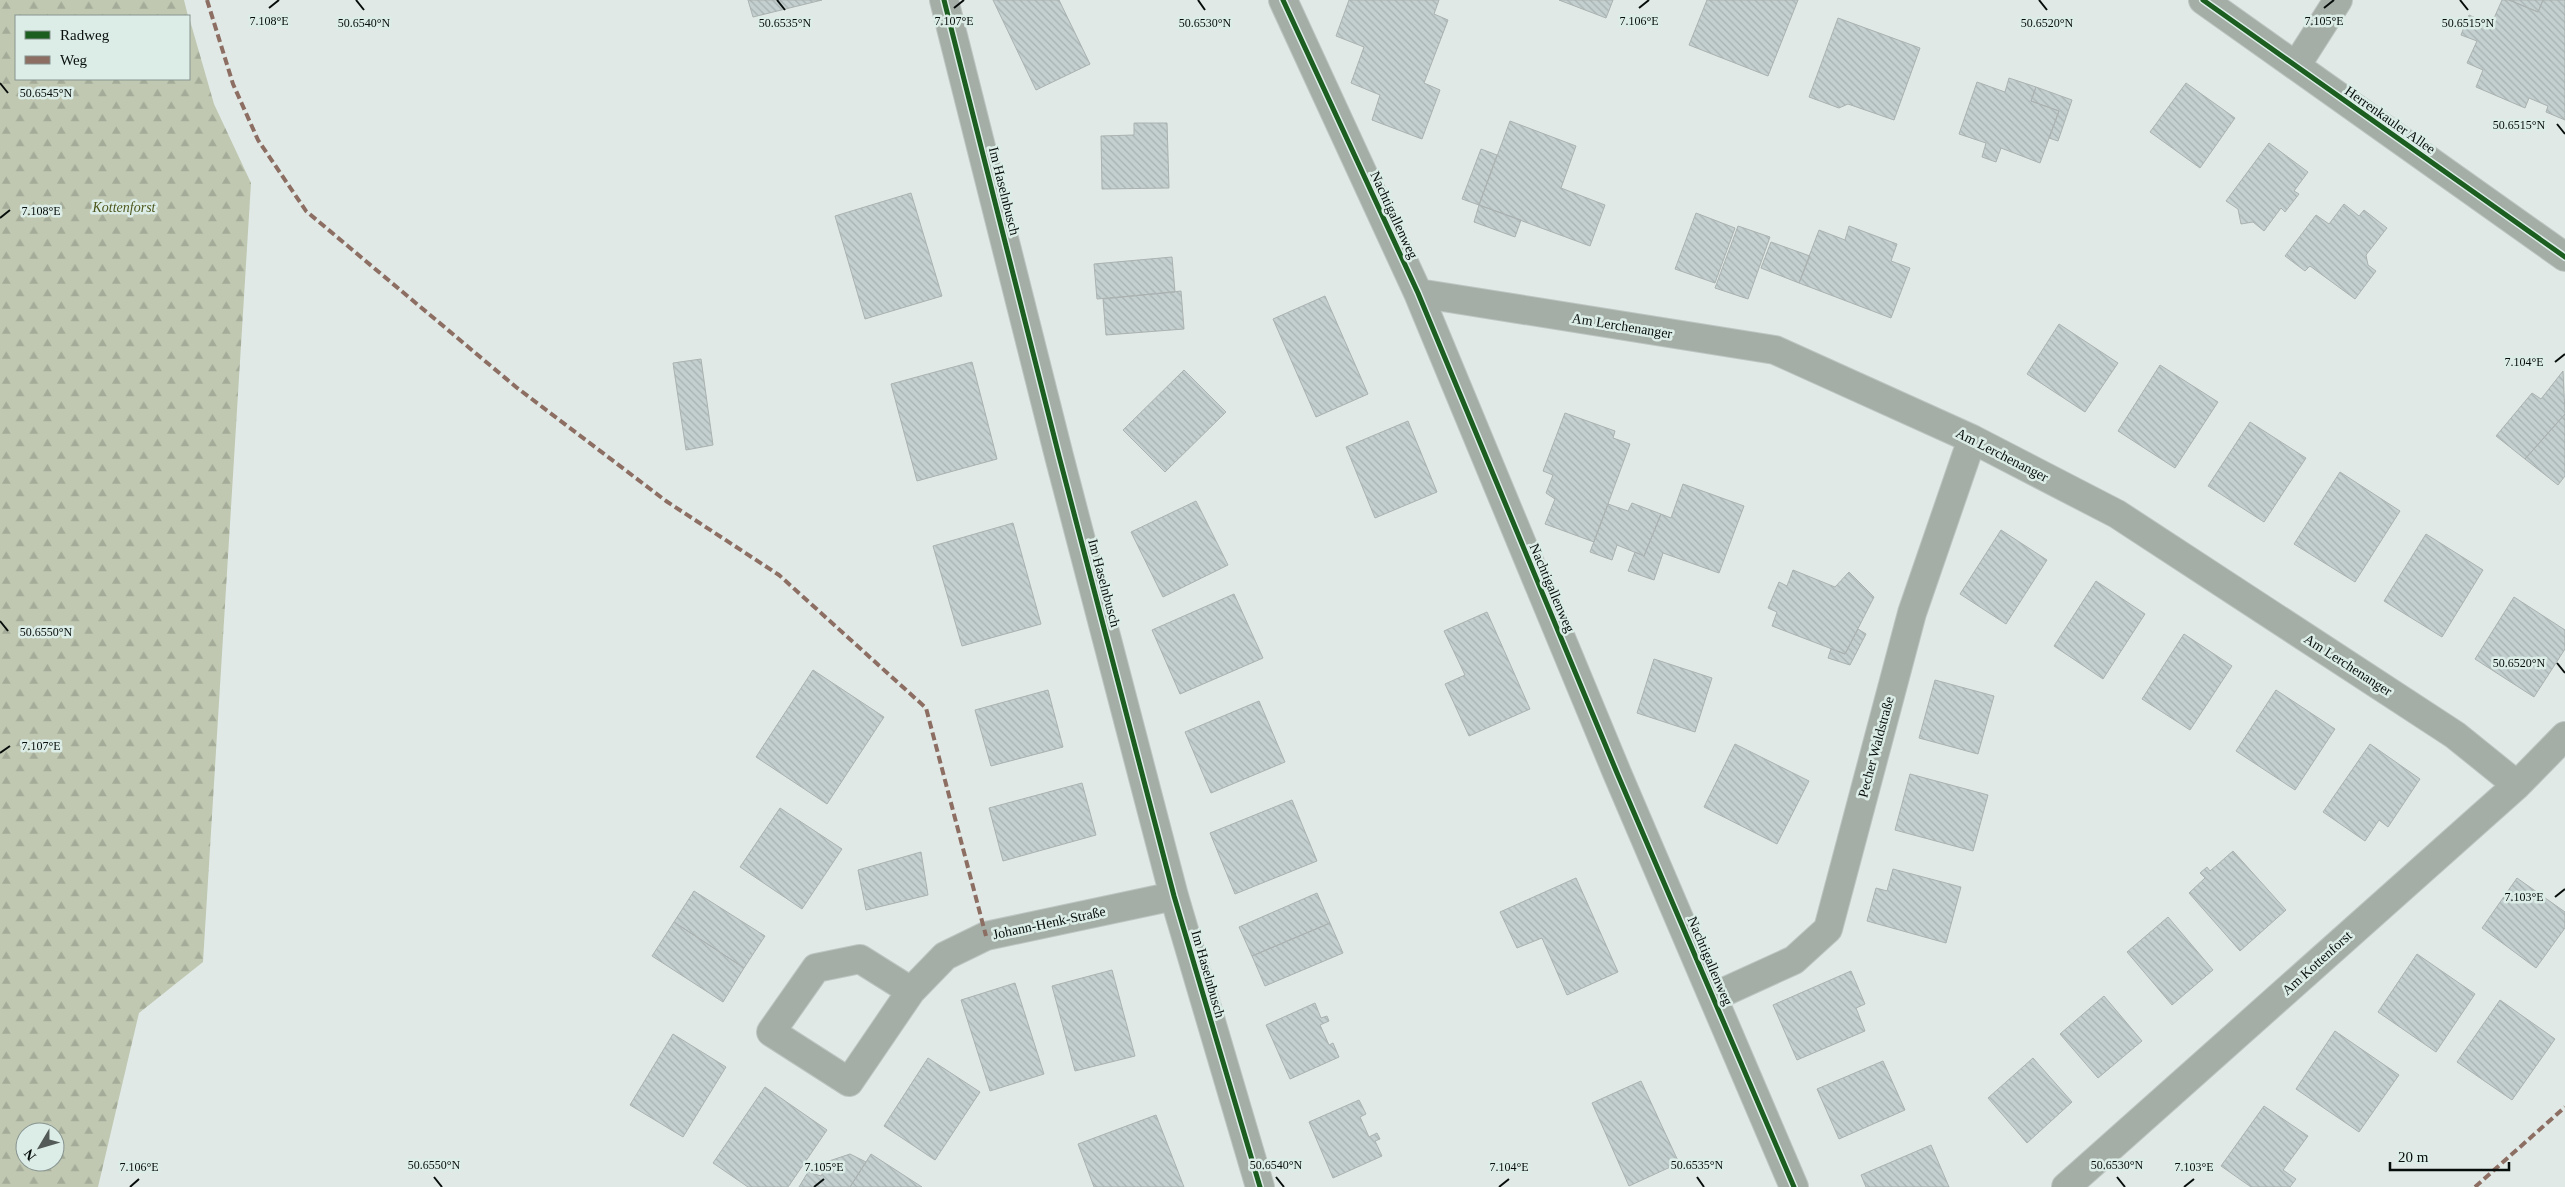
<svg xmlns="http://www.w3.org/2000/svg" width="2565" height="1187" font-family="'Times New Roman',serif">
  <style>
    .forest { fill: url(#forest-firs); fill-rule: evenodd }
    .building { fill: url(#building-back-hatch); stroke: #abb2b1 }
    .lines { fill: none; stroke-linecap: round; stroke-linejoin: round }
    .minor-casing { stroke: #bec5c2; stroke-width: 30 }
    .minor { stroke: #a4aea6; stroke-width: 28 }
    .quiet { stroke: #8d6e63; stroke-width: 4; stroke-dasharray: 8 4; stroke-linecap: butt }
    .cycleway-casing { stroke: #dcede7; stroke-width: 8 }
    .cycleway { stroke: #1b5e20; stroke-width: 5 }
    .ticks { fill: none; stroke: #070d0b; stroke-width: 2 }
    .labels { text-anchor: middle; dominant-baseline: central; stroke-width: 5; stroke-linejoin: round; paint-order: stroke }
    .street-label { font-size: 14px; fill: #070d0b; stroke: #dcede7 }
    .park-label { font-size: 14px; font-style: italic; fill: #4e571d; stroke: #dcede7 }
    .ticks-label { font-size: 12px; text-anchor: middle; fill: #070d0b; stroke: #dcede7; stroke-width: 5; stroke-linejoin: round; paint-order: stroke }
  </style>
  <defs>
    <pattern id="forest-firs" width="22" height="20" patternUnits="userSpaceOnUse" patternTransform="scale(1.25)"><rect width="22" height="20" fill="#c0c8b2"/><path d="M5 1l3.5 6h-7zM16 11l3.5 6h-7z" fill="#a4ab98"/></pattern>
    <pattern id="building-back-hatch" width="6" height="6" patternUnits="userSpaceOnUse" patternTransform="scale(1.25)"><rect width="6" height="6" fill="#c3d0cf"/><path d="M-1 5l2 2M0 0l6 6M5-1l2 2" fill="none" stroke="#a6b1b0"/></pattern>
  </defs>
  <rect width="100%" height="100%" fill="#e0e9e6"/>
  <path class="forest" d="M0,0H184L188,16H16V79H189V17L214,104L251,183L203,962L139,1013L98,1187H0ZM25,1132H55V1162H25Z"/>
  <path class="building" d="M748,0H822L753,17Z
    M993,0H1059L1090,64L1036,90Z
    M1349,0H1439L1434,14L1448,20L1424,83L1440,90L1422,139L1372,120L1380,95L1351,83L1364,47L1336,36Z
    M1559,0H1613L1606,18Z
    M1707,0H1798L1768,76L1689,45Z
    M2502,0H2509L2538,12L2543,0H2565V120L2546,112L2548,106L2529,98L2525,108L2476,87L2483,70L2467,63L2477,41L2461,35L2469,15L2491,25Z
    M2509,0H2543L2538,12Z
    M1838,18L1920,48L1894,120L1848,104L1839,108L1809,97Z
    M2009,78L2036,87L2031,101L2059,111L2040,163L2001,148L1996,162L1982,157L1986,143L1959,134L1977,82L2005,92Z
    M2186,83L2235,118L2200,168L2150,132Z
    M2036,87L2072,100L2058,141L2049,138L2059,111L2031,101Z
    M1510,121L1576,146L1561,188L1605,205L1590,246L1479,205Z
    M1134,123H1167L1169,188L1102,189L1101,136L1134,135Z
    M2269,143L2308,172L2294,191L2299,194L2285,212L2281,208L2264,231L2253,222L2241,224L2238,209L2226,201Z
    M1481,149L1497,155L1479,205L1462,199Z
    M911,193L942,296L865,319L835,216Z
    M2344,204L2359,216L2364,210L2387,228L2366,255L2368,265L2376,271L2355,299L2310,266L2305,271L2285,256L2316,215L2329,224Z
    M1479,205L1521,220L1515,237L1474,222Z
    M1696,213L1735,228L1715,283L1675,269Z
    M1738,226L1770,237L1748,299L1715,288Z
    M1849,226L1897,244L1891,261L1910,268L1891,318L1799,283L1819,230L1845,240Z
    M1771,242L1810,256L1799,283L1761,268Z
    M1172,257L1175,292L1097,299L1094,264Z
    M1181,291L1184,329L1106,335L1103,299Z
    M1325,296L1368,394L1316,417L1273,319Z
    M2059,324L2118,363L2085,412L2027,374Z
    M701,359L713,445L686,450L673,363Z
    M972,362L997,459L917,481L891,384Z
    M2160,365L2218,402L2175,468L2118,431Z
    M1184,370L1226,412L1165,472L1123,430Z
    M2563,371L2565,414L2525,459L2496,436L2532,393L2541,399Z
    M1565,413L1615,431L1613,438L1630,444L1594,542L1545,524L1555,499L1546,493L1553,475L1543,471Z
    M2565,414V476L2558,485L2525,459Z
    M1408,421L1437,492L1375,518L1346,447Z
    M2250,422L2306,458L2264,522L2208,486Z
    M2340,472L2400,511L2355,582L2294,544Z
    M1683,484L1744,506L1719,573L1663,553L1654,580L1628,571L1635,552L1644,556L1661,514L1671,518Z
    M1196,501L1228,565L1163,597L1131,532Z
    M1632,503L1661,514L1644,556L1617,545L1612,560L1590,552L1608,504L1628,511Z
    M1013,523L1041,624L962,646L933,546Z
    M2001,530L2047,560L2006,624L1960,594Z
    M2426,534L2483,570L2442,637L2384,601Z
    M1793,570L1835,587L1849,572L1874,597L1845,654L1772,626L1777,612L1768,608L1779,582L1787,586Z
    M2096,581L2145,614L2103,679L2054,646Z
    M1234,594L1263,658L1180,694L1152,630Z
    M2514,597L2565,630V649L2534,697L2475,659Z
    M1487,612L1530,709L1469,736L1445,684L1465,675L1444,631Z
    M1858,629L1866,634L1850,665L1828,658L1831,649L1845,654Z
    M2184,634L2232,666L2190,730L2142,699Z
    M1654,659L1712,678L1695,732L1637,713Z
    M813,670L884,717L827,804L756,757Z
    M1935,680L1994,696L1978,754L1919,738Z
    M1048,690L1063,747L991,766L975,710Z
    M2276,690L2335,729L2295,790L2236,751Z
    M1259,701L1285,762L1211,793L1185,732Z
    M1735,744L1809,781L1777,844L1704,807Z
    M2370,744L2420,779L2388,827L2379,820L2365,841L2323,812Z
    M1910,774L1988,795L1973,851L1895,830Z
    M1082,783L1096,835L1003,861L989,808Z
    M1292,800L1317,861L1235,894L1210,833Z
    M780,808L842,849L802,909L740,867Z
    M2233,851L2286,910L2240,951L2189,893L2205,878L2200,873L2207,867L2210,871Z
    M921,852L928,895L866,910L858,870Z
    M1893,869L1961,887L1946,943L1867,921L1876,888L1887,891Z
    M1576,878L1618,972L1567,995L1542,938L1517,948L1500,912Z
    M2517,878L2565,912V928L2536,968L2482,928Z
    M694,891L765,936L744,968L674,922Z
    M1317,893L1330,923L1252,956L1239,927Z
    M2168,917L2213,970L2172,1005L2127,952Z
    M674,922L744,968L723,1002L652,956Z
    M1330,923L1343,953L1265,986L1252,956Z
    M2417,954L2475,994L2436,1052L2378,1012Z
    M1112,970L1135,1056L1075,1071L1052,986Z
    M1851,971L1865,1004L1856,1008L1865,1031L1797,1060L1773,1005Z
    M1015,983L1044,1074L990,1091L961,1000Z
    M2104,996L2142,1041L2098,1078L2060,1034Z
    M2500,1000L2555,1039L2512,1100L2457,1062Z
    M1315,1003L1321,1018L1327,1016L1329,1021L1320,1025L1329,1045L1333,1043L1339,1057L1290,1079L1266,1025Z
    M2335,1031L2399,1075L2359,1132L2296,1089Z
    M673,1034L726,1067L683,1137L630,1105Z
    M928,1058L980,1092L935,1160L884,1126Z
    M2033,1058L2072,1102L2027,1143L1988,1098Z
    M1883,1061L1905,1110L1839,1139L1817,1089Z
    M1641,1081L1679,1163L1629,1186L1592,1103Z
    M765,1087L827,1130L788,1187H748L713,1163Z
    M1359,1100L1366,1114L1360,1117L1369,1137L1377,1133L1380,1139L1375,1141L1382,1156L1333,1178L1309,1122Z
    M2264,1106L2308,1136L2283,1170L2296,1179L2290,1187H2251L2221,1166Z
    M1156,1115L1184,1187H1094L1078,1144Z
    M1931,1145L1949,1187H1866L1861,1175Z
    M850,1154L866,1162L850,1187H799L808,1172L821,1176L829,1161Z
    M871,1154L922,1187H850Z"/>
  <g class="lines">
    <defs>
      <path id="minor" d="M944,0L1059,456L1174,896L1260,1187
        M1283,0L1418,293L1617,773L1794,1187
        M2203,0L2565,257
        M2296,66L2338,0
        M1418,293L1775,350L1972,439L2117,514L2455,735L2517,785
        M911,991L860,959L816,968L771,1032L849,1082L911,991L945,956L986,936L1174,896
        M1713,997L1794,960L1828,929L1912,613L1972,439
        M2066,1187L2517,785L2565,736"/>
    </defs>
    <use href="#minor" class="minor-casing"/>
    <use href="#minor" class="minor"/>
    <path class="quiet" d="M207,0L233,84L258,140L306,211L516,387L666,501L779,575L926,708L986,936
      M2475,1187L2565,1107"/>
    <defs>
      <path id="cycleway" d="M944,0L1059,456L1174,896L1260,1187
        M1283,0L1418,293L1617,773L1794,1187
        M2203,0L2565,257"/>
    </defs>
    <use href="#cycleway" class="cycleway-casing"/>
    <use href="#cycleway" class="cycleway"/>
  </g>
  <path class="ticks" d="M356,0L364,10M777,0L785,10M1198,0L1205,10M2039,0L2047,10M2460,0L2468,10M269,8L279,0M954,8L964,0M1639,8L1649,0M2324,8L2334,0M0,83L8,93M2557,124L2565,134M0,218L10,210M2555,362L2565,354M0,621L8,631M2557,663L2565,673M0,753L10,746M2555,897L2565,889M434,1177L442,1187M1276,1177L1284,1187M1697,1177L1704,1187M2117,1177L2125,1187M130,1187L139,1179M814,1187L824,1179M1499,1187L1509,1179M2184,1187L2194,1179"/>
  <g class="labels">
    <g class="street-label">
      <text transform="translate(2390 120) rotate(35)">Herrenkauler Allee</text>
      <text transform="translate(1004 191) rotate(76)">Im Haselnbusch</text>
      <text transform="translate(1394 215) rotate(65)">Nachtigallenweg</text>
      <text transform="translate(1622 326) rotate(9)">Am Lerchenanger</text>
      <text transform="translate(2002 455) rotate(27)">Am Lerchenanger</text>
      <text transform="translate(1104 583) rotate(75)">Im Haselnbusch</text>
      <text transform="translate(1552 588) rotate(67)">Nachtigallenweg</text>
      <text transform="translate(2348 665) rotate(33)">Am Lerchenanger</text>
      <text transform="translate(1876 747) rotate(-75)">Pecher Waldstraße</text>
      <text transform="translate(1049 923) rotate(-12)">Johann-Henk-Straße</text>
      <text transform="translate(1710 961) rotate(67)">Nachtigallenweg</text>
      <text transform="translate(2317 963) rotate(-42)">Am Kottenforst</text>
      <text transform="translate(1208 974) rotate(74)">Im Haselnbusch</text>
    </g>
    <g class="park-label">
      <text x="124" y="207">Kottenforst</text>
    </g>
  </g>
  <g class="ticks-label">
    <text x="954" y="25">7.107°E</text>
    <text x="1639" y="25">7.106°E</text>
    <text x="2324" y="25">7.105°E</text>
    <text x="269" y="25">7.108°E</text>
    <text x="364" y="27">50.6540°N</text>
    <text x="785" y="27">50.6535°N</text>
    <text x="1205" y="27">50.6530°N</text>
    <text x="2047" y="27">50.6520°N</text>
    <text x="2468" y="27">50.6515°N</text>
    <text x="46" y="97">50.6545°N</text>
    <text x="2519" y="129">50.6515°N</text>
    <text x="41" y="215">7.108°E</text>
    <text x="2524" y="366">7.104°E</text>
    <text x="46" y="636">50.6550°N</text>
    <text x="2519" y="667">50.6520°N</text>
    <text x="41" y="750">7.107°E</text>
    <text x="2524" y="901">7.103°E</text>
    <text x="434" y="1169">50.6550°N</text>
    <text x="1276" y="1169">50.6540°N</text>
    <text x="1697" y="1169">50.6535°N</text>
    <text x="2117" y="1169">50.6530°N</text>
    <text x="139" y="1171">7.106°E</text>
    <text x="824" y="1171">7.105°E</text>
    <text x="1509" y="1171">7.104°E</text>
    <text x="2194" y="1171">7.103°E</text>
  </g>
  <rect x="15" y="15" width="175" height="65" fill="#dcede7" stroke="#87938f"/>
  <rect x="25" y="31" width="25" height="8" fill="#1b5e20" stroke="#87938f"/>
  <text x="60" y="40" font-size="15" fill="#070d0b">Radweg</text>
  <rect x="25" y="56" width="25" height="8" fill="#8d6e63" stroke="#87938f"/>
  <text x="60" y="65" font-size="15" fill="#070d0b">Weg</text>
  <g transform="translate(40 1147) rotate(232)"><circle r="24" fill="#dcede7" stroke="#87938f"/>
  <path d="M0-4L9 19L0 12L-9 19Z" fill="#535a58"/>
  <text y="-8" font-size="14" font-weight="bold" text-anchor="middle" fill="#070d0b">N</text>
  </g>
  <path d="M2390 1162v8h119v-8" fill="none" stroke="#070d0b" stroke-width="2.5"/>
  <text x="2398" y="1162" font-size="15" fill="#070d0b" stroke="#dcede7" stroke-width="4" paint-order="stroke">20 m</text>
</svg>
